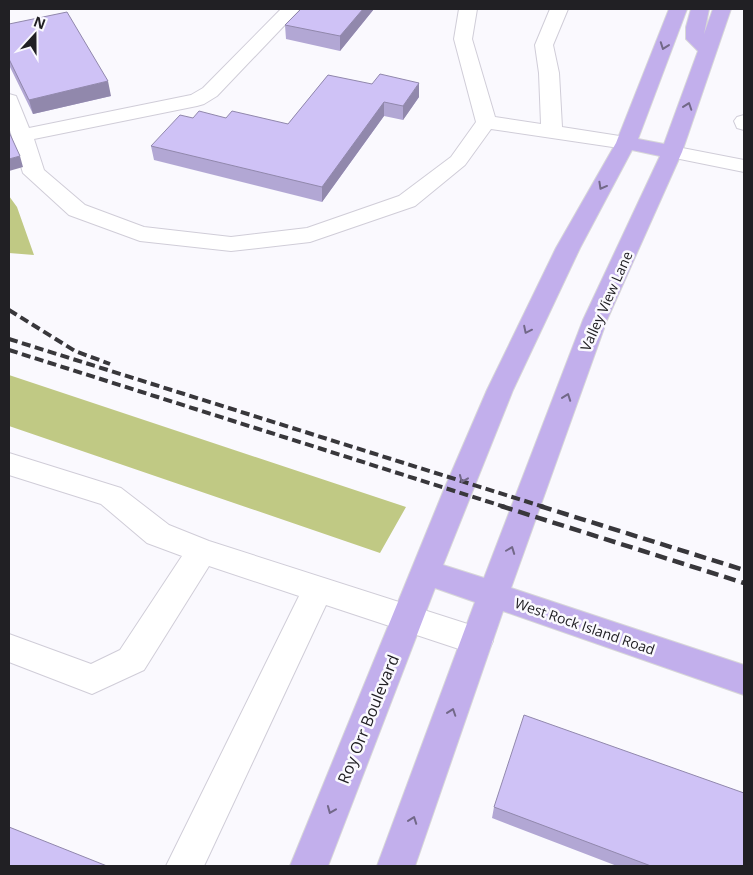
<svg xmlns="http://www.w3.org/2000/svg" width="753" height="875" font-family="'Open Sans',sans-serif">
  <style>
    .forest { fill: #c0c984 }
    .lines { fill: none; stroke-linecap: round; stroke-linejoin: round }
    .minor-casing { stroke: #d0cdd8; stroke-width: 2 }
    .major-casing { stroke: #d7d7d8; stroke-width: 2 }
    .minor { fill: #fff; fill-rule: evenodd }
    .major { fill: #c2afec; fill-rule: evenodd }
    .rail-far1 { stroke: #38373b; stroke-width: 4; stroke-dasharray: 9 4.5; stroke-linecap: butt }
    .rail { stroke: #38373b; stroke-width: 4.5; stroke-dasharray: 12 6; stroke-linecap: butt }
    .wall { fill: #b2a7d4 }
    .shaded-wall { fill: #9188ac }
    .building { fill: #cfc2f6; stroke: #9188ac }
    .oneway { stroke: #726888 }
    .labels { text-anchor: middle; dominant-baseline: central; stroke-width: 5; stroke-linejoin: round; paint-order: stroke }
    .street-label { font-size: 14px; fill: #212024; stroke: #faf9fe }
    .near-street-label { font-size: 16px; fill: #212024; stroke: #faf9fe }
  </style>
  <rect width="100%" height="100%" fill="#faf9fe"/>
  <path class="forest" d="M9,196L17,207L34,255L9,253Z
    M9,375L406,507L380,553L9,426Z"/>
  <g class="lines">
    <defs>
      <path id="minor" d="M281,9H300L217,96L204,104L197,106L34,139L44,170L85,205L144,227L231,237L307,228L399,196L451,157L476,122L454,39L459,9H477L472,39L495,117L541,124L539,73L535,45L550,9H568L553,45L559,73L562,127L626,137L633,139L636,143L633,147L626,149L491,129L465,165L415,206L310,242L231,251L140,241L69,215L23,173L9,127V94L16,96L29,128L191,95L203,88Z
        M744,115V130L737,128L734,121L737,117Z
        M672,146L744,160V172L665,156L662,152L665,148Z
        M9,453L121,488L169,525L209,541L477,627L488,631L493,641L488,651L477,655L326,605L204,866H166L299,596L209,566L144,670L92,694L9,662V634L91,664L120,650L182,556L147,543L101,504L9,475Z"/>
      <path id="major" d="M669,9H687L638,139L664,144L698,51L686,39V27L691,9H709L704,34L713,9H731L682,152L607,320L511,588L744,665V695L503,611L415,866H377L475,602L435,588L328,866H290L443,492L487,390L556,248L616,143ZM632,150L660,156L583,320L484,578L443,565L513,390L580,248Z"/>
    </defs>
    <use href="#minor" class="minor-casing"/>
    <use href="#major" class="major-casing"/>
    <use href="#minor" class="minor"/>
    <use href="#major" class="major"/>
    <path class="rail-far1" d="M9,310L75,351L110,364
      M9,339L544,507
      M9,350L505,507"/>
    <path class="rail" d="M501,506L744,583
      M540,506L744,570"/>
  </g>
  <path class="wall" d="M374,9L340,51L286,39L285,25Z
    M9,24L111,96L33,114L9,65Z
    M328,75L419,97L403,120L384,116L322,202L154,160L151,146L193,118H226L288,124Z
    M494,807L744,866H617L492,818Z"/>
  <path class="shaded-wall" d="M363,9H374L340,51V36Z
    M108,81L111,96L33,114L29,100Z
    M419,83V97L403,120V106Z
    M384,102V116L322,202V187Z
    M20,156L23,167L9,171V159Z"/>
  <path class="building" d="M301,9H363L340,36L285,25Z
    M67,12L108,81L29,100L9,59V24Z
    M380,74L419,83L403,106L384,102L322,187L151,146L180,115L193,118L199,111L226,118L232,111L288,124L328,75L372,84Z
    M9,132L20,156L9,159Z
    M524,715L744,793V866H651L494,807Z
    M9,827L107,866H9Z"/>
  <defs><path id="oneway-chevron" d="M-2-3.5L2.5 0L-2 3.5" fill="none" stroke-width="1.6" stroke-linecap="round" stroke-linejoin="round" transform="scale(1.25)"/></defs>
  <g class="oneway">
    <use href="#oneway-chevron" transform="translate(664 46) rotate(110)"/>
    <use href="#oneway-chevron" transform="translate(688 106) rotate(-71)"/>
    <use href="#oneway-chevron" transform="translate(602 186) rotate(119)"/>
    <use href="#oneway-chevron" transform="translate(527 330) rotate(116)"/>
    <use href="#oneway-chevron" transform="translate(567 397) rotate(-70)"/>
    <use href="#oneway-chevron" transform="translate(463 479) rotate(113)"/>
    <use href="#oneway-chevron" transform="translate(511 550) rotate(-69)"/>
    <use href="#oneway-chevron" transform="translate(452 712) rotate(-71)"/>
    <use href="#oneway-chevron" transform="translate(331 810) rotate(112)"/>
    <use href="#oneway-chevron" transform="translate(413 820) rotate(-70)"/>
  </g>
  <g class="labels">
    <g class="street-label">
      <text transform="translate(606 301) rotate(-66)">Valley View Lane</text>
      <text transform="translate(585 626) rotate(19)">West Rock Island Road</text>
    </g>
    <g class="near-street-label">
      <text transform="translate(368 719) rotate(-68)">Roy Orr Boulevard</text>
    </g>
  </g>
  <rect width="753" height="875" fill="none" stroke="#212024" stroke-width="20"/>
  <g transform="translate(35 35) rotate(21)" stroke="#faf9fe" stroke-width="4" paint-order="stroke">
  <path d="M0-4L9 19L0 12L-9 19Z" fill="#212024"/>
  <text y="-8" font-size="14" font-weight="bold" text-anchor="middle" fill="#212024">N</text>
  </g>
</svg>
